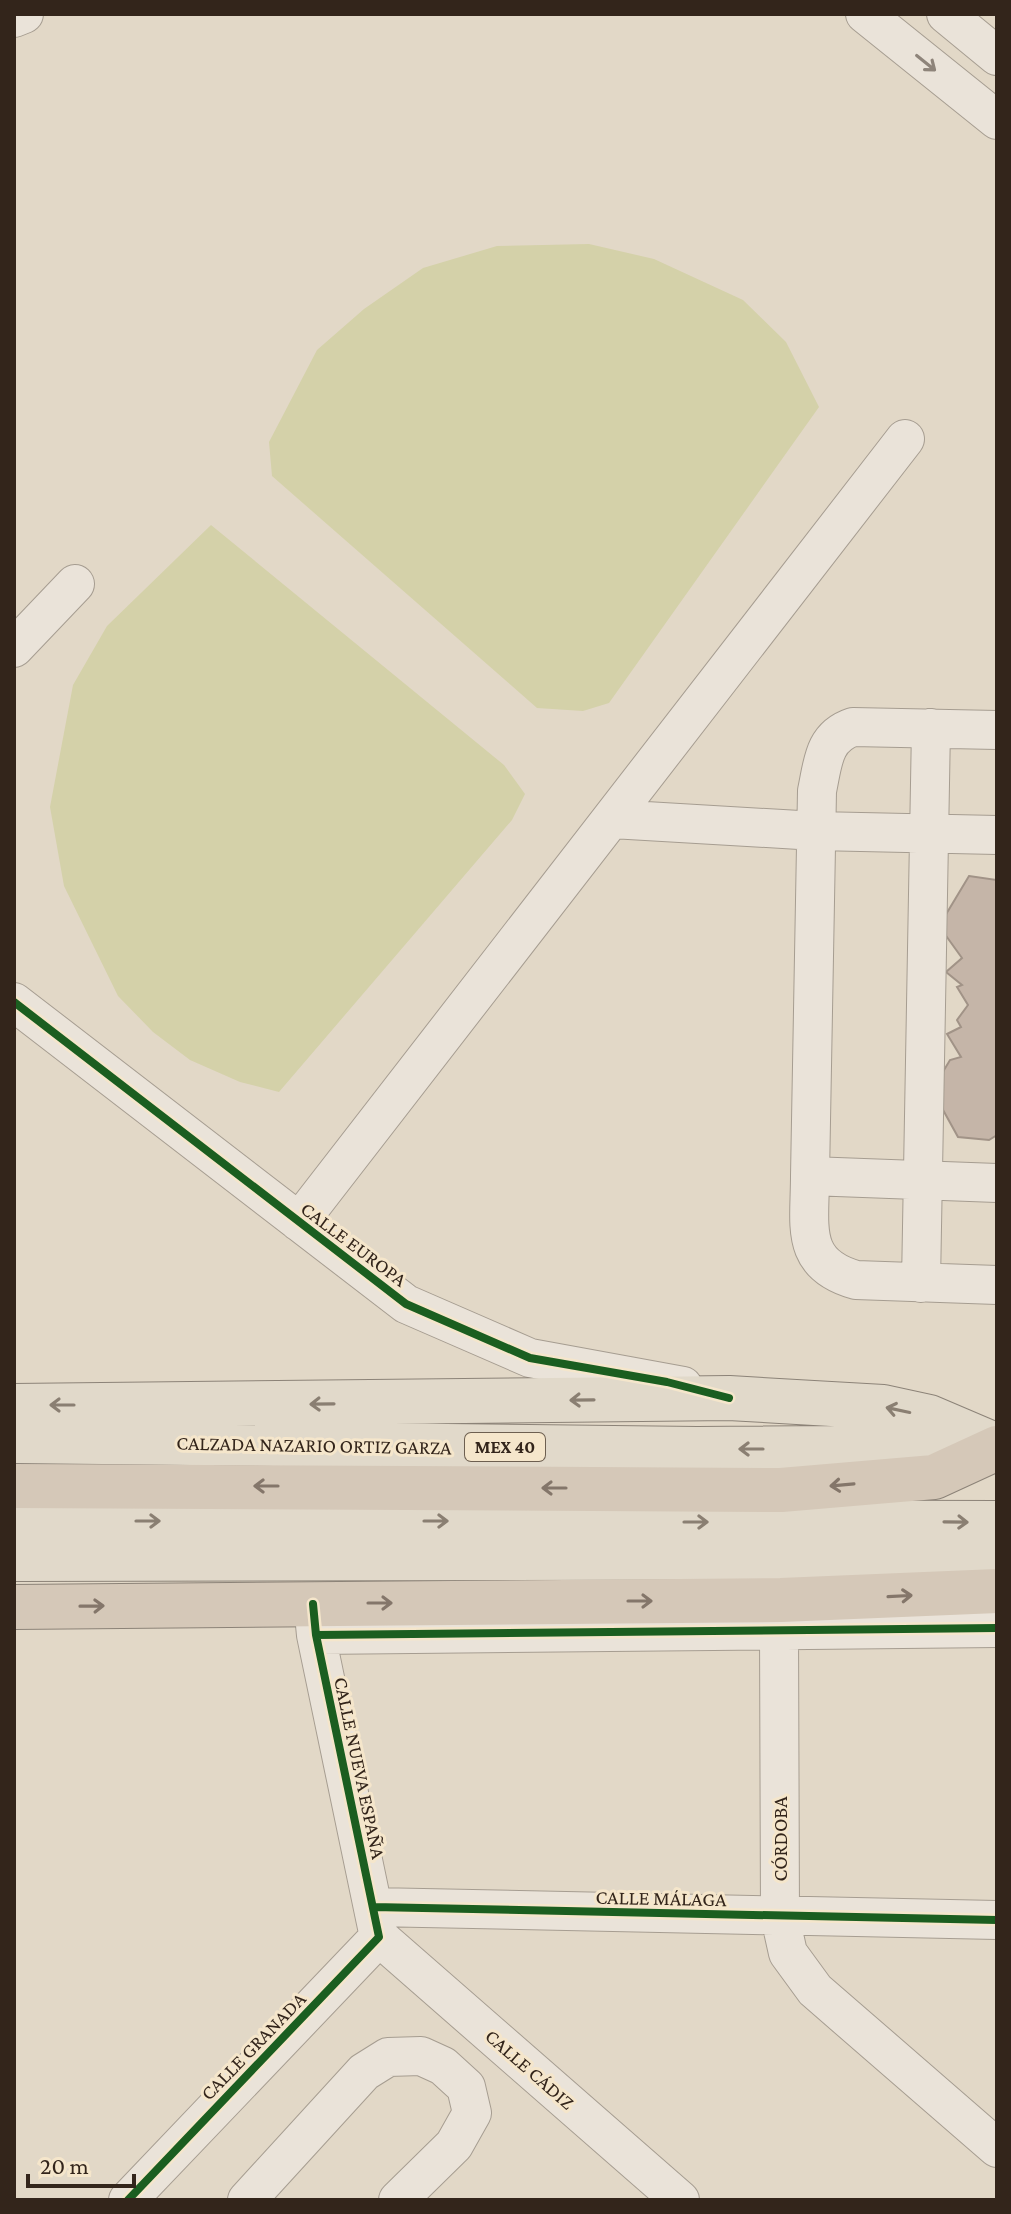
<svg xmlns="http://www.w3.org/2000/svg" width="1011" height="2214" font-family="'Crimson Pro',serif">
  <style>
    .grass { fill: #d4d1a9 }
    .building { fill: #c5b5a8; stroke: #a19387; stroke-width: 2 }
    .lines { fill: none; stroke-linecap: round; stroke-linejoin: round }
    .minor-casing { stroke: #a69d91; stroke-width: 40 }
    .major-casing { stroke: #8c8378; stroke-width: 46 }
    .highway-casing { stroke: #8c8378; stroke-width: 46 }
    .minor { stroke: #eae3d9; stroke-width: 38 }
    .major { stroke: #e1d9ca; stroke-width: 44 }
    .highway { stroke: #d5c8b8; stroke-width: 44 }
    .cycleway-casing { stroke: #f5e6cb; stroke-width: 13 }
    .cycleway { stroke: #1b5e20; stroke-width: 8 }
    .oneway { stroke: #8e847a }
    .oneway2 { stroke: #8a7f72 }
    .oneway3 { stroke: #84766a }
    .labels { text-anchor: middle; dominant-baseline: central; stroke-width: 6; stroke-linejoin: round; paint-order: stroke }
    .shield { fill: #f5e6cb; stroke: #6d5f50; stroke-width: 2 }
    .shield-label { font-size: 18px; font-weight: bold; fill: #33251b }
    .street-label { font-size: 20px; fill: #33251b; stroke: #f5e6cb }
  </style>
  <rect width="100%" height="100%" fill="#e2d8c7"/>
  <path class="grass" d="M589,244L654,259L743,300L786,342L819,407L609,703L583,711L537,708L272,476L269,442L317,350L364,309L423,268L497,246Z
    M211,525L504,765L525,794L512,820L279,1092L240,1082L190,1060L153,1032L118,996L64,886L50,807L73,685L107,626Z"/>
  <path class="building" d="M969,876L997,880V1135L989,1140L958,1137L932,1090L950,1060L961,1057L947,1034L961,1027L957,1020L968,1005L957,987L962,985L946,972L962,958L939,926Z"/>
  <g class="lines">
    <defs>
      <path id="minor" d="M865,14L997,120
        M946,14L997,56
        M14,18L24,14
        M14,648L75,584
        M997,730L853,727C823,737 823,763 817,791L810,1176C810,1226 799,1264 856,1280L997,1285
        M612,819L816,831L997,835
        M14,1002L406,1304L530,1358L683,1386
        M810,1176L997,1183
        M299,1222L905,439
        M921,1283L931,728
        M779,1630L780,1917L788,1953L815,1990L997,2148
        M316,1635L997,1628
        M373,1907L997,1920
        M379,1937L680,2200
        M128,2200L379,1937L316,1635L313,1604
        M247,2200L364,2072L388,2057L421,2056L443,2066L466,2087L472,2113L454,2145L398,2200"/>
      <path id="major" d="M14,1406L729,1398L883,1407L929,1417L997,1446
        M14,1441L697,1449L983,1447
        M14,1521L997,1523
        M14,1559L997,1557"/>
      <path id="highway" d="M14,1486L781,1490L934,1477L997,1448
        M14,1607L781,1600L997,1591"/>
    </defs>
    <use href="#minor" class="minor-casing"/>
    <use href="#major" class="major-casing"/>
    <use href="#highway" class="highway-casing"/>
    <use href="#minor" class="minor"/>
    <use href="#major" class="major"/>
    <use href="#highway" class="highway"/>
    <defs>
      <path id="cycleway" d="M14,1002L406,1304L530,1358L667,1382L729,1398
        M316,1635L997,1628
        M373,1907L997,1920
        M128,2200L379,1937L316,1635L313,1604"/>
    </defs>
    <use href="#cycleway" class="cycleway-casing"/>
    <use href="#cycleway" class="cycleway"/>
  </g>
  <defs><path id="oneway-shaft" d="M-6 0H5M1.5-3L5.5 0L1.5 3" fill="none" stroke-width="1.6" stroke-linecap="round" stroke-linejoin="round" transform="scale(2)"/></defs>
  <use class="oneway" href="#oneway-shaft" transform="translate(926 63) rotate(39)"/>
  <g class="oneway2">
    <use href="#oneway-shaft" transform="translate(582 1400) rotate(179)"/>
    <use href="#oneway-shaft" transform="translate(322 1404) rotate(179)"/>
    <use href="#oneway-shaft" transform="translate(62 1405) rotate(180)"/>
    <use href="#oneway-shaft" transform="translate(898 1410) rotate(-168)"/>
    <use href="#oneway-shaft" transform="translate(751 1449) rotate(180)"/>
    <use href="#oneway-shaft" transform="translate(148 1521)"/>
    <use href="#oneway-shaft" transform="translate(436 1521)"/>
    <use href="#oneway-shaft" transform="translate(696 1522)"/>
    <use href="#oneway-shaft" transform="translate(956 1522) rotate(1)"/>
  </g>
  <g class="oneway3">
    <use href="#oneway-shaft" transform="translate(842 1485) rotate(175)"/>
    <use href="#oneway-shaft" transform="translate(266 1486) rotate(-180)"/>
    <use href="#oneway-shaft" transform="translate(554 1488) rotate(-180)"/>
    <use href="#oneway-shaft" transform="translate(900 1596) rotate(-3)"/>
    <use href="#oneway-shaft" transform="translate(640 1601)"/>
    <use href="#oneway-shaft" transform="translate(380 1603)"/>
    <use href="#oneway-shaft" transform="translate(92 1606) rotate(-1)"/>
  </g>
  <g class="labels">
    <rect class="shield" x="465" y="1433" width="80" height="28" rx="6"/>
    <g class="shield-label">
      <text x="505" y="1447">MEX 40</text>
    </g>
    <g class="street-label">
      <text transform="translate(354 1244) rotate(37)">CALLE EUROPA</text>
      <text transform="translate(314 1445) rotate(1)">CALZADA NAZARIO ORTIZ GARZA</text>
      <text transform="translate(360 1768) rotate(78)">CALLE NUEVA ESPAÑA</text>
      <text transform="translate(780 1839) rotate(-90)">CÓRDOBA</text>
      <text transform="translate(661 1898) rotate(1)">CALLE MÁLAGA</text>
      <text transform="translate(253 2046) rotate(-46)">CALLE GRANADA</text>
      <text transform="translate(530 2069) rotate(41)">CALLE CÁDIZ</text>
    </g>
  </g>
  <rect width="1011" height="2214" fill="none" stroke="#33251b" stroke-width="32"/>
  <path d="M28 2174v12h106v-12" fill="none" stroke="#33251b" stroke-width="4"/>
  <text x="40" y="2174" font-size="24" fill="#33251b" stroke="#f5e6cb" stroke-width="6" paint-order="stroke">20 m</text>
</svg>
